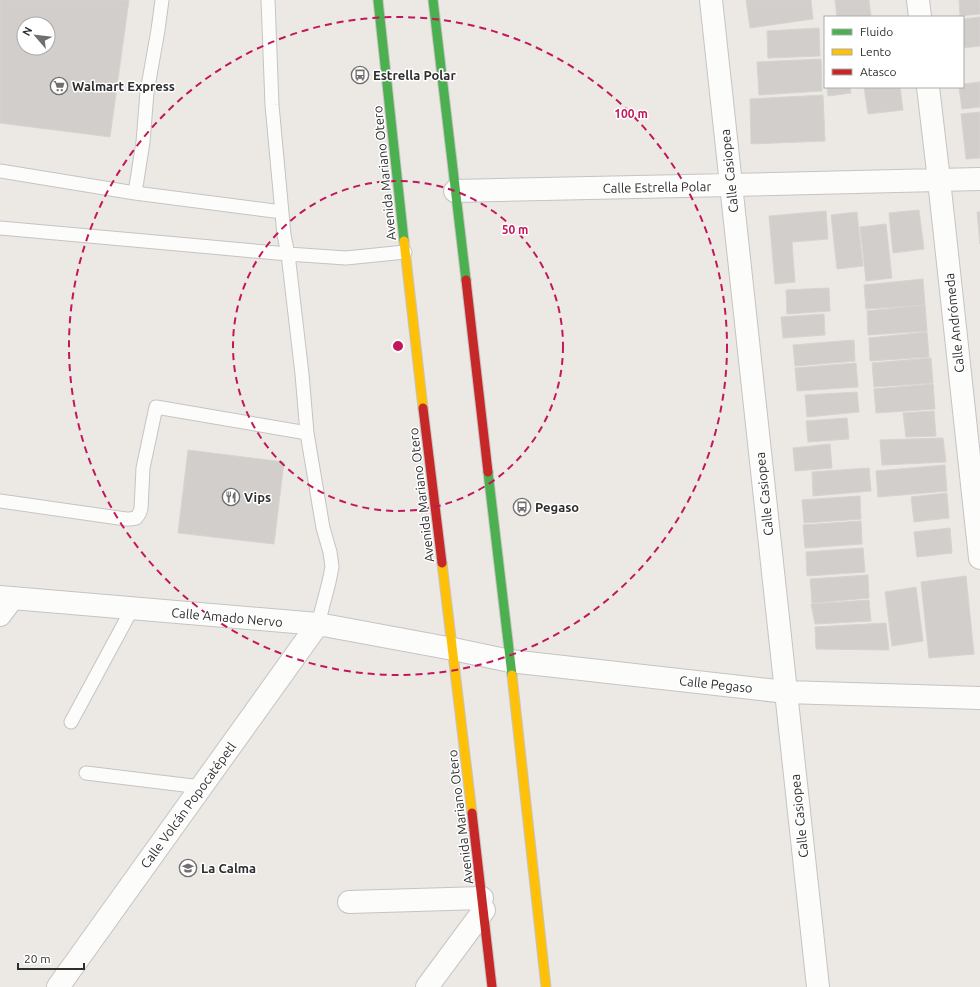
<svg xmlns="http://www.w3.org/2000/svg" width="980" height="987" font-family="Ubuntu,sans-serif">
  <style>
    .building { fill: #d1cecb; stroke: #d7d4d0; fill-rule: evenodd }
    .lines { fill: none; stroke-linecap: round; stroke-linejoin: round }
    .lane-casing { stroke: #c5c4c5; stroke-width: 15 }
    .street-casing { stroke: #c5c4c5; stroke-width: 24 }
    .fast-casing { stroke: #c6c5c4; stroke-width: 11 }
    .slow-casing { stroke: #c6c5c4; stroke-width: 11 }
    .jam-casing { stroke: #c6c5c4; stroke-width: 11 }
    .lane { stroke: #fcfcfb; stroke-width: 13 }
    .street { stroke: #fcfcfb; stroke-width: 22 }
    .fast { stroke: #4caf50; stroke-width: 9 }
    .slow { stroke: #ffc107; stroke-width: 9 }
    .jam { stroke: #c62828; stroke-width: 9 }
    .ring { fill: none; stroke: #c2185b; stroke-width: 2; stroke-dasharray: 7 5 }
    .labels { text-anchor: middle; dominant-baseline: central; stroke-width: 3; stroke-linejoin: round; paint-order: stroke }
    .poi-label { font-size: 13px; font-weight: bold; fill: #2e2e2e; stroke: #fff; text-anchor: start }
    .street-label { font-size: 13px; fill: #2e2e2e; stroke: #fff }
    .centre { fill: #c2185b; stroke: #fff; stroke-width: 2 }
    .ring-label { font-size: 12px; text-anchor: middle; font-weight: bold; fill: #c2185b; stroke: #fff; stroke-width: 3; stroke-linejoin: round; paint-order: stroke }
  </style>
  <rect width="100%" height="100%" fill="#ece8e4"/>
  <path class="building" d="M0,0H129L110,137L0,123ZM24,24H48V48H24Z
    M746,0H811L813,19L750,28Z
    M835,0H869L871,17H837Z
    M959,0H980V14L960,16Z
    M980,17V46L963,48V19Z
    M819,28L820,56L768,58L767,31Z
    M821,59L822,91L759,95L757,62Z
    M980,82V107L962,109L959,87H963V84Z
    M827,87H850L851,93L828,96Z
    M864,87H900L903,110L868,114Z
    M823,95L825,141L751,144L750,99Z
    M980,112V158L966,159L961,114Z
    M919,210L924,249L893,253L889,213Z
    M826,211L828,239L792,242L795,282L775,284L769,216Z
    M857,212L863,266L837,269L831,215Z
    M977,212H980V244Z
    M886,224L892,278L866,281L860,227Z
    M923,279L925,305L866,309L864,285Z
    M829,288L830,311L787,314L786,290Z
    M925,305L927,331L868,335L867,311Z
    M824,314L825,335L783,338L781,317Z
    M927,332L929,357L870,361L869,338Z
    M854,340L855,361L795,366L793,345Z
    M931,358L933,383L874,387L872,363Z
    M856,363L858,387L797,391L795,368Z
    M933,384L935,409L876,413L874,389Z
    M857,392L859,412L807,417L805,395Z
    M934,411L936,436L906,437L903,413Z
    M847,418L849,439L808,442L806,421Z
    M943,438L946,462L882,465L880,440Z
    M830,444L832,468L795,471L793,448Z
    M188,450L284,462L274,544L178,533Z
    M945,465L947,491L878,497L876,471Z
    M869,468L871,491L813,496L812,472Z
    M947,493L949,518L914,522L911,497Z
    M860,496L861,519L804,523L802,500Z
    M861,521L862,544L805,548L803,525Z
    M950,528L952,553L917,557L914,532Z
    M863,548L865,572L807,576L806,552Z
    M868,575L869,598L812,603L810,579Z
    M966,576L974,654L929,658L921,582Z
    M916,587L923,641L892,646L885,592Z
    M869,600L871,621L815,624L811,604Z
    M886,623L889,650L816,649L815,627Z"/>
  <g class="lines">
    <defs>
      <path id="lane" d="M268,0L272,105L284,235L288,254L302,374L307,433L323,528L330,552L332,567L329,582L318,624
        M0,171L135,193L282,212
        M135,193L143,142L147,92L158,30L162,0
        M0,228L288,254L346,258L405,252
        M0,501L126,519H130L136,518L139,514L141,509L143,468L156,407L307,433
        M71,722L132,609
        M86,773L201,787"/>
      <path id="street" d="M711,0L818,987
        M918,0L920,17
        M928,87L939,180L980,558
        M455,191L730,185L980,179
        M0,597L318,624L453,649L510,661L786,692L980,698
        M0,615L12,599
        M349,902L482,898
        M58,987L318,624
        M427,987L484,910"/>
      <path id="fast" d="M378,0L404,241
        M433,0L466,280
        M488,472L512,675"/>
      <path id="slow" d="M404,241L423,408
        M442,563L472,813
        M512,675L546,987"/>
      <path id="jam" d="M466,280L488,472
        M423,408L442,563
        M472,813L492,987"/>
    </defs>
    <use href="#lane" class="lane-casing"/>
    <use href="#street" class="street-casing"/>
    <use href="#fast" class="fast-casing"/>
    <use href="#slow" class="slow-casing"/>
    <use href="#jam" class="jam-casing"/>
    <use href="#lane" class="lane"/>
    <use href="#street" class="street"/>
    <use href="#fast" class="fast"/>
    <use href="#slow" class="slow"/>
    <use href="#jam" class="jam"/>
  </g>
  <g class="ring">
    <circle cx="398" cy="346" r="165"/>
    <circle cx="398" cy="346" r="329"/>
  </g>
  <defs>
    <symbol id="bus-ring" viewBox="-11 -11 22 22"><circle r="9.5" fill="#fff" stroke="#706f6e" stroke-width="1.5"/><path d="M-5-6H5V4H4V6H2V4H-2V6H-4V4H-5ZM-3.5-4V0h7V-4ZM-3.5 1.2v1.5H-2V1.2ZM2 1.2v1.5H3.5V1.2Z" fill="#706f6e"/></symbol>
    <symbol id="supermarket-ring" viewBox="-11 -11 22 22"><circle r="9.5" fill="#fff" stroke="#706f6e" stroke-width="1.5"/><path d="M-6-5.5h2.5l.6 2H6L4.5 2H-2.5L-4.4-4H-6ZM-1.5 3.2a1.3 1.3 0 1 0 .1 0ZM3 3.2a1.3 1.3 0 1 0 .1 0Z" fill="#706f6e"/></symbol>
    <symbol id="restaurant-ring" viewBox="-11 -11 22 22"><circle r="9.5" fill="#fff" stroke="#706f6e" stroke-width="1.5"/><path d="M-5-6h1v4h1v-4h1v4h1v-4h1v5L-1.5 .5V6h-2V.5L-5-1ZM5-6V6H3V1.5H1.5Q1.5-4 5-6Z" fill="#706f6e"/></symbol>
    <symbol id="school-ring" viewBox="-11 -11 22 22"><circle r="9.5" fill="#fff" stroke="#706f6e" stroke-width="1.5"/><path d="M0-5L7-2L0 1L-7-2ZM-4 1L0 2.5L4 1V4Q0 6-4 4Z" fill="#706f6e"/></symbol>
  </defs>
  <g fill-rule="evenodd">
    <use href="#bus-ring" x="350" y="65" width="20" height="20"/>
    <use href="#supermarket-ring" x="49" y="76" width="20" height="20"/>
    <use href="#restaurant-ring" x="221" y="487" width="20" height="20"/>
    <use href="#bus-ring" x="512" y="497" width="20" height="20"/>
    <use href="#school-ring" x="178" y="858" width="20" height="20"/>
  </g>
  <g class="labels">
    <g class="poi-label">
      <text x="373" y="75">Estrella Polar</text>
      <text x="72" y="86">Walmart Express</text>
      <text x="244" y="497">Vips</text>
      <text x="535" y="507">Pegaso</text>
      <text x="201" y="868">La Calma</text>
    </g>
    <g class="street-label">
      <text transform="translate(729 171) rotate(-96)">Calle Casiopea</text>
      <text transform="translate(384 173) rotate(-96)">Avenida Mariano Otero</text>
      <text transform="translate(657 187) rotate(-1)">Calle Estrella Polar</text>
      <text transform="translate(954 323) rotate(-96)">Calle Andrómeda</text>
      <text transform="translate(764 494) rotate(-96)">Calle Casiopea</text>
      <text transform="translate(421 495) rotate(-97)">Avenida Mariano Otero</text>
      <text transform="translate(227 617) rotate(5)">Calle Amado Nervo</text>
      <text transform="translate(716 684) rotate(6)">Calle Pegaso</text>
      <text transform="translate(188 805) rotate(-54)">Calle Volcán Popocatépetl</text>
      <text transform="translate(799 816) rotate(-96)">Calle Casiopea</text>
      <text transform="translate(460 817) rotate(-97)">Avenida Mariano Otero</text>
    </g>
  </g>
  <circle cx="398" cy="346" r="6" class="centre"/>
  <g class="ring-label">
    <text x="631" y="118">100 m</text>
    <text x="515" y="234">50 m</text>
  </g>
  <rect x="824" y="16" width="140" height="72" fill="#ffffff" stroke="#ababab"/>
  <rect x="832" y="29" width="20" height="6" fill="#4caf50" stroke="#ababab"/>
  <text x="860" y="36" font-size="12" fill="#2e2e2e">Fluido</text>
  <rect x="832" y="49" width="20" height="6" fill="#ffc107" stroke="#ababab"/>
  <text x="860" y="56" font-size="12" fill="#2e2e2e">Lento</text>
  <rect x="832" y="69" width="20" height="6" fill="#c62828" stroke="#ababab"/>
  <text x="860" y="76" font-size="12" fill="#2e2e2e">Atasco</text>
  <g transform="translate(36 36) rotate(298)"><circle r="19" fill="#ffffff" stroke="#ababab"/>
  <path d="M0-3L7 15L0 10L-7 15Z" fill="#706f6e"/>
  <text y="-6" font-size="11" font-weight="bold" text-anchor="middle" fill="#2e2e2e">N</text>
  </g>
  <path d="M18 963v6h66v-6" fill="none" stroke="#2e2e2e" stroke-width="2"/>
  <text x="24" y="963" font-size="12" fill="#2e2e2e" stroke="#ffffff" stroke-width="3" paint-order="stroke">20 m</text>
</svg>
